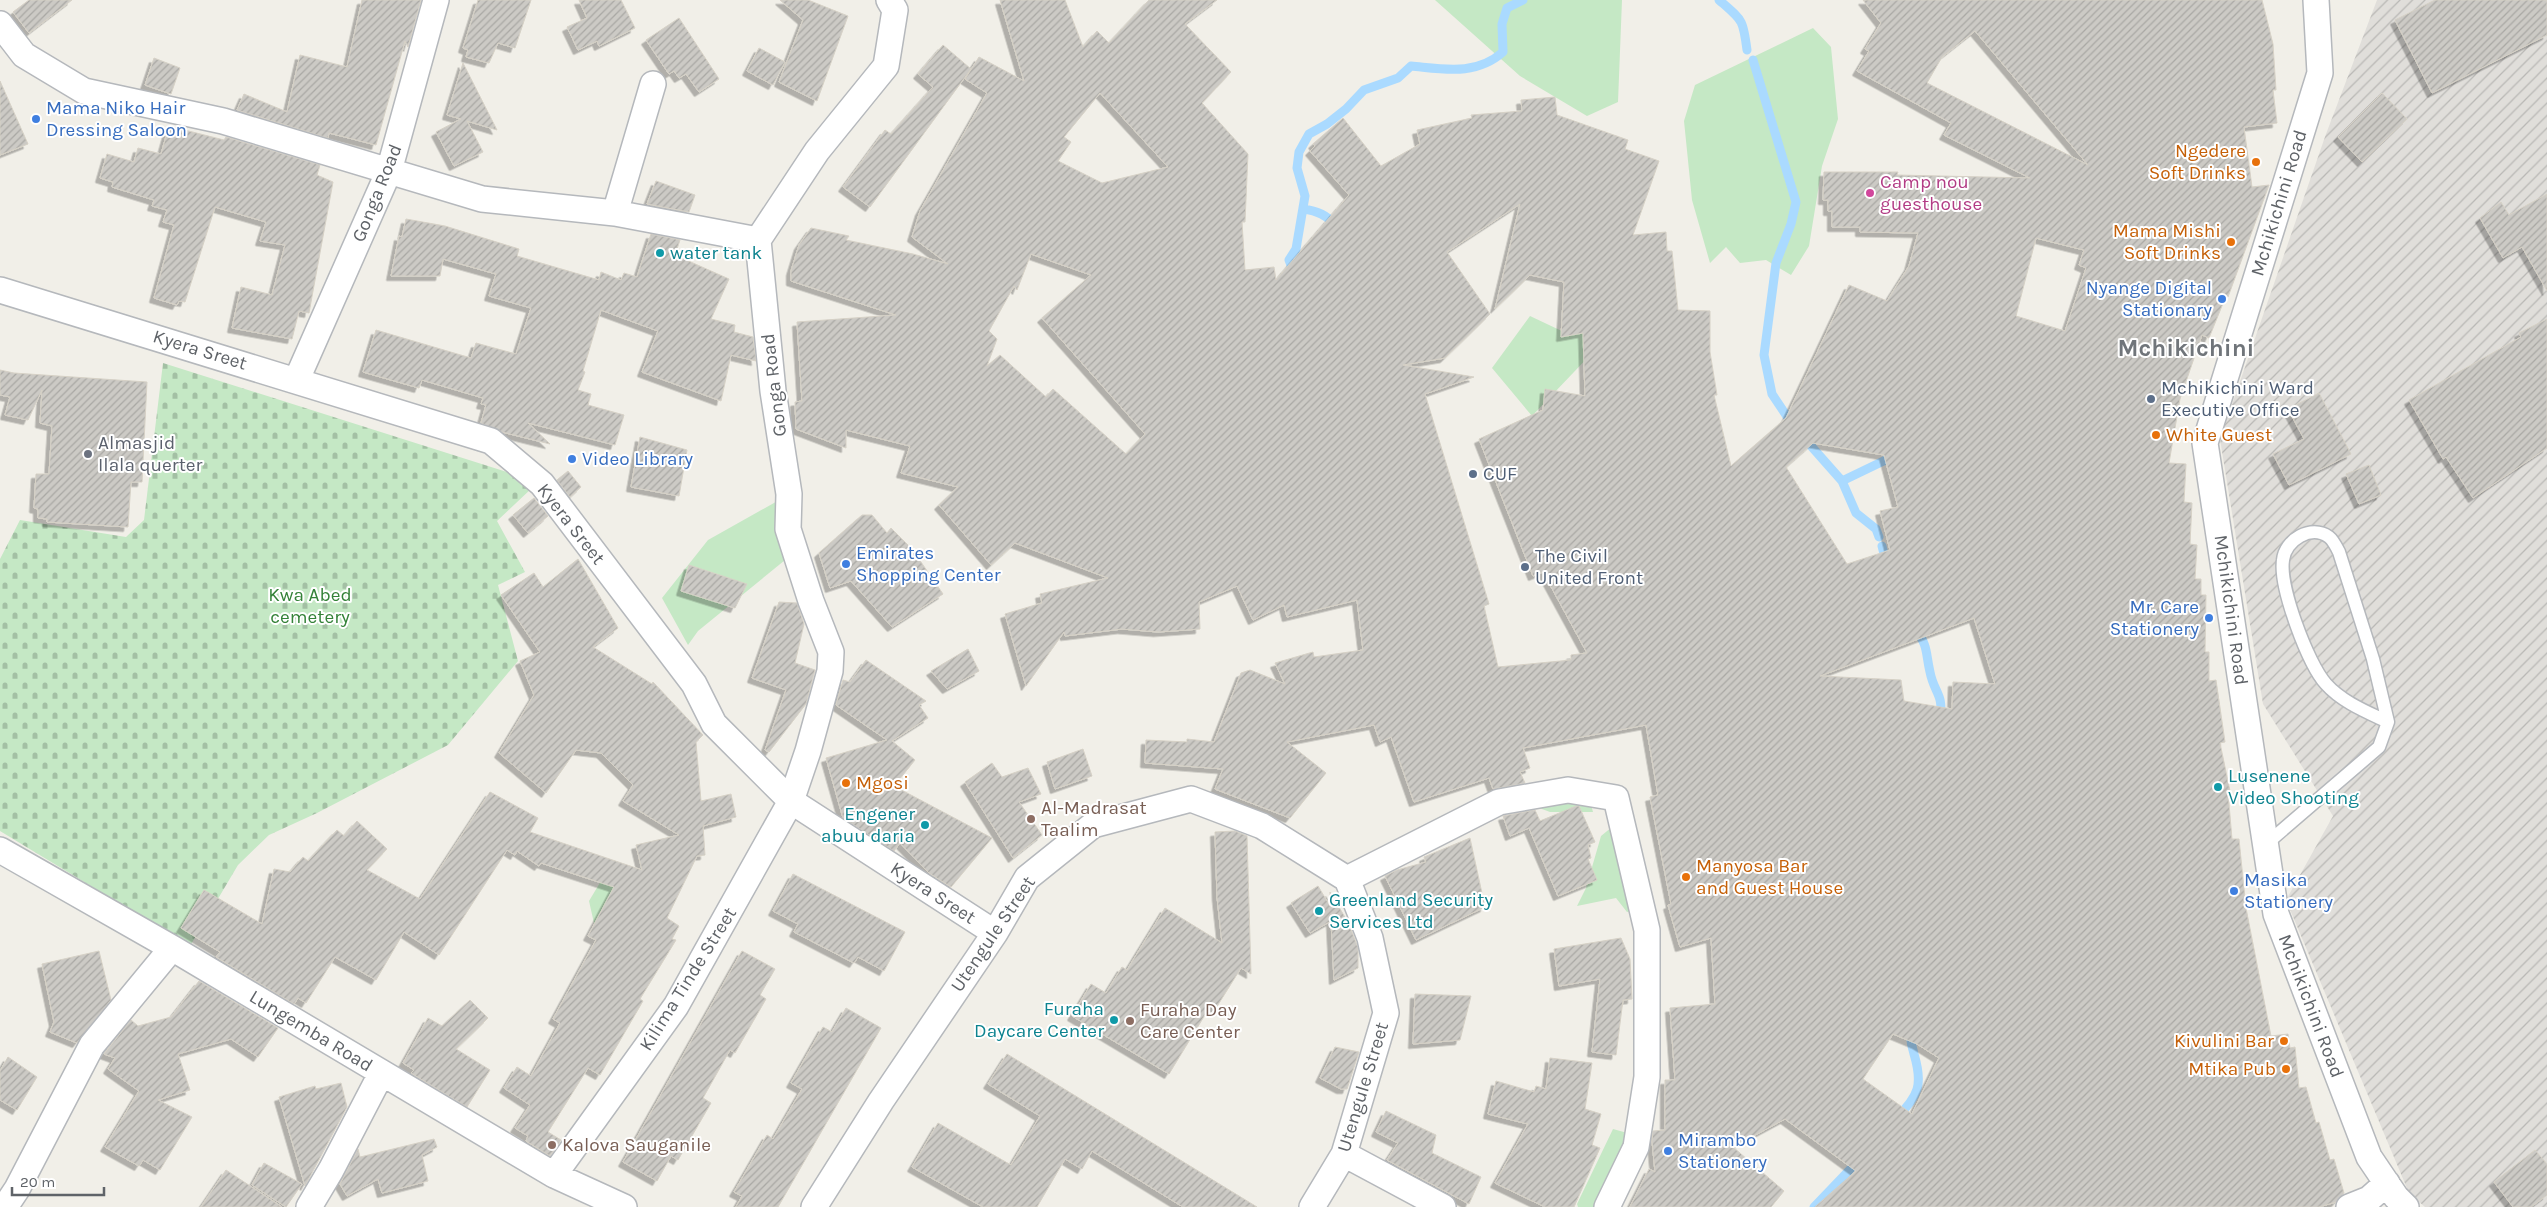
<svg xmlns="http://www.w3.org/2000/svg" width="2547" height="1207" font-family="Karla,sans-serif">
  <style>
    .industrial { fill: url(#industrial-furrows) }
    .grass { fill: #c5e8c5 }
    .cemetery { fill: url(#cemetery-stones) }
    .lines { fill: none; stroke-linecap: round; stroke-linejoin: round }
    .stream { stroke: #aadaff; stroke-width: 9 }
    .building { fill: url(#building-hatch); stroke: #d6d1c6; fill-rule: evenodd; filter: url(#shadow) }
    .service-casing { stroke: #b5b8bc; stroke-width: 15 }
    .minor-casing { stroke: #b5b8bc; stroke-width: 28 }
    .service { stroke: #fff; stroke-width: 12 }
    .minor { stroke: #fff; stroke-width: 25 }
    .shop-dot { fill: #3f7fe0; stroke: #fff; stroke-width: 2 }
    .food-dot { fill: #e8710a; stroke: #fff; stroke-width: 2 }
    .hotel-dot { fill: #d1479c; stroke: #fff; stroke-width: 2 }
    .culture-dot { fill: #0f9aa8; stroke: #fff; stroke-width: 2 }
    .service-dot { fill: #5c6f8a; stroke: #fff; stroke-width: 2 }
    .worship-dot { fill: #6b7280; stroke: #fff; stroke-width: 2 }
    .education-dot { fill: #8d6e63; stroke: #fff; stroke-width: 2 }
    .labels { text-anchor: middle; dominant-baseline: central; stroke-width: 4; stroke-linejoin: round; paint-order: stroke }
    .shop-label { font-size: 19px; fill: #366cbe; stroke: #fff; text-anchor: start }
    .food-label { font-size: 19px; fill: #c56008; stroke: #fff; text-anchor: end }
    .hotel-label { font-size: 19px; fill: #b23c85; stroke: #fff; text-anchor: start }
    .street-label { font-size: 19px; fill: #5f6368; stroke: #fff }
    .culture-label { font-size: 19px; fill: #0d838f; stroke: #fff; text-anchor: start }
    .service-label { font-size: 19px; fill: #4e5e75; stroke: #fff; text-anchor: start }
    .worship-label { font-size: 19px; fill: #5b616d; stroke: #fff; text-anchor: start }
    .park-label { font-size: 19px; fill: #348238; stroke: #fff }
    .education-label { font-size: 19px; fill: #785e54; stroke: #fff; text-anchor: start }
    .district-label { font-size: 24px; font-weight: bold; fill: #70757a; stroke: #fff }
  </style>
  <defs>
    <pattern id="industrial-furrows" width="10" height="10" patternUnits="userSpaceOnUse" patternTransform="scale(1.25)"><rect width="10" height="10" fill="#e0deda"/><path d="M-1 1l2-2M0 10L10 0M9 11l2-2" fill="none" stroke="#b9b8b5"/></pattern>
    <pattern id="cemetery-stones" width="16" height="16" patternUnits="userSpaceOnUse" patternTransform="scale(1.25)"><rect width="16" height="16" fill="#c5e8c5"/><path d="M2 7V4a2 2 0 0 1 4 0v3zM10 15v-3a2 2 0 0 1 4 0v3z" fill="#a3c0a4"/></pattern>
    <pattern id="building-hatch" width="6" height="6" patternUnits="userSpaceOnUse" patternTransform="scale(1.25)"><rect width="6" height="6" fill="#cccac5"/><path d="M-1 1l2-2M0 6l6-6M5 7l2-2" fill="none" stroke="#a9a8a4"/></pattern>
    <filter id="shadow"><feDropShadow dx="-4.5" dy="4.5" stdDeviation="0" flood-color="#0004"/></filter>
  </defs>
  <rect width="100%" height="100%" fill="#f1efe8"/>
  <path class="industrial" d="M2377,0H2547V1207H2425L2409,1193L2286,900L2333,816L2263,704L2220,439L2326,134Z"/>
  <path class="grass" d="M1435,0H1622L1618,102L1587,116L1520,76Z
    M1813,28L1831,47L1838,119L1822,166L1809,246L1791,275L1766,260L1740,263L1726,247L1710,263L1692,200L1684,121L1695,85Z
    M1530,316L1566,333L1615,329L1532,416L1492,368Z
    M781,499L806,543L698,631L688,645L662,598L708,540Z
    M1552,797L1591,805L1593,812H1550L1534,806Z
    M1612,827L1636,910L1627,912L1616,898L1577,906L1586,888L1601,836Z
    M604,876L630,877L596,932L589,901Z
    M1613,1129L1631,1134L1597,1207H1578L1577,1204Z"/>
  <path class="cemetery" d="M163,363L513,474L532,488L497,521L525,572L498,585L518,661L448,745L317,813L269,835L238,865L190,946L0,831V559L20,520L126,537L144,520Z"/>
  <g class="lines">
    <path class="stream" d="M1719,0C1743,21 1743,19 1747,50
      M1753,60L1796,202L1791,224L1776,263L1764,355L1772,394L1792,424
      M1303,209C1318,211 1326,215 1337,226
      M1294,273L1289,260L1296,249L1305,196L1297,168L1299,152L1309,134L1327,124L1346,109L1364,90L1398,78L1411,66C1444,69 1476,76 1503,52L1502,24L1507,8L1523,0
      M1804,438L1842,481L1856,513L1876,529L1879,537
      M1842,481L1896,455
      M1882,546L1886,562
      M1915,627C1929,649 1925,650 1930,672C1934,693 1944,694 1940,718
      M1897,1117C1919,1096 1923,1084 1914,1054C1912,1045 1909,1040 1913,1032
      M1814,1207L1859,1160"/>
  </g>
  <path class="building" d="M29,0H72L29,33L13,12Z
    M362,0H421L408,47L405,41L376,145L329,133L328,138L237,110L244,94L287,112L300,55L347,67Z
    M478,0H531L515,48L498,43L489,63L466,57L468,50L463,48Z
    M579,0H621L635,28L599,46L597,41L578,50L567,27L587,18Z
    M780,0H808L848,16L817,101L779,82L803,20Z
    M1000,0H1065L1083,47L1097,31L1109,43L1149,0H1217L1185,24L1231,72L1202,103L1248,154L1245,222H1242L1245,270L1274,267L1276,280L1349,195L1310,151L1315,146L1313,144L1343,118L1381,166L1420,144L1417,130L1472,118L1471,115L1522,111L1521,100L1555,97L1557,115L1628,140L1625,149L1659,161L1633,235L1666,232L1667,251H1672L1678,310L1710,311V352L1717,395H1714L1731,466L1786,418L1849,285L1887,301L1909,266L1918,233L1860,232V227H1832V211H1828V200H1823L1824,172H1898L1897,175L2030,178L1944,135L1951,123L1857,71L1869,51L1865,49L1881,23L1863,0H2262L2273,44L2276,90H2273L2277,123L2244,127L2252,187L2269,185L2228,297L2226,296L2209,338L2202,335L2180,399L2169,463L2186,464L2184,502L2192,503L2190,544L2197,545L2195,579H2201V595H2206L2205,652H2209V681L2216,680L2225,742L2220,743L2230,791L2228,792L2232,839H2239L2246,908L2271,1036L2288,1034L2290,1048L2295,1047L2299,1088L2306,1087L2316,1123L2319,1122L2330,1160L2334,1159L2344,1193L2336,1202L2319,1207H1815L1856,1171L1785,1119L1733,1147L1784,1191L1771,1207H1630L1649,1169L1655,1172L1652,1141L1653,1131L1665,1130V1080H1675L1670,1008L1715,1004L1711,938L1680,947L1668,905L1671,904L1650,797L1658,795L1646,725L1523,748L1530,768L1520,772L1525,783L1493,789L1489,778L1414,802L1391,737L1380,742L1374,725L1287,742L1326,773L1290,818L1215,789L1223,769L1145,763L1146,740L1187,742V739L1214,742L1241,673L1250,670L1285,684L1275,663L1313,652L1314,657L1363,650L1357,600L1287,617L1284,605L1253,620L1237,586L1199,602L1200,629L1158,632L1122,629L1065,636L1064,632L1026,686L1005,614L1042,603L1040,594L1108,578L1015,543L991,565L939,505L958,487L901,473L910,446L846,430V448L796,429L795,402L802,401L797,322L896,315L791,281V271L799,245L811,228L849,236L846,240L913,254L948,264L912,237L920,211L987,93L965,79L979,57L1024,81ZM1975,31L2088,165L1927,83L1942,57ZM1100,93L1168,167L1102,183L1058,161L1071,142L1064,137ZM1520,204L1495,309L1530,275L1564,282L1561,337L1583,333L1585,396L1545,389L1543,410L1479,439L1533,576L1543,572L1587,653L1571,655V660L1498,667L1484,606L1489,604L1425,394L1474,377L1403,365L1445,358L1490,314L1447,252ZM2036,238L2084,250L2079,265L2086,268L2065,331L2016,316ZM1031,254L1091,275L1042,318L1145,434L1126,454L1053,389L1046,397L1000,355L987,366L997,339L989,331L1014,286L1017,290ZM1813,443L1884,455L1898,507L1880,511L1890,550L1847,564L1786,467ZM1974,618L1995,684L1953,682L1952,709L1904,701L1901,680L1820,676ZM1893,1034L1917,1044L1939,1058L1912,1114L1863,1079Z
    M2435,0H2547V35L2432,93L2395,20Z
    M679,18L719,79L699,92L686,74L679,78L674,71L669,74L646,40Z
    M943,45L971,69L870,207L843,187L885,130L891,134L933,87L918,74Z
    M759,48L785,62L773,85L747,71Z
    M154,58L180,68L171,94L145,85Z
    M463,63L497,130L467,121L483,152L454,166L436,132L461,119L447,115Z
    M0,81L28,144L0,155Z
    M2382,93L2407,119L2362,162L2338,137Z
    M169,126L224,140L226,137L320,165L317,175L333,182L309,313L299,311L292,339L232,328L241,287L272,295L285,245L260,241L266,222L215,207L185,302L179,301L177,305L154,298L174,225L163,222L167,210L152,206L154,200L112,187L113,182L100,178L107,154L134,162L138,148L161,154Z
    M656,181L695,195L689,212L647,204Z
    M2547,194V291L2522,247L2503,258L2480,218L2501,202L2509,215Z
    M406,219L445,226L519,249L517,256L599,280L601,272L621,280L624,273L637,277L651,234L680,240L675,255L729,279L711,319L735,325L734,332L753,337L756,361L731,355L721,401L642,372L658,331L601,310L583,371L585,372L578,390L591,394L588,405L624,415L615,445L528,423L550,444L502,432L481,423L486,405L481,404L483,398L422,380L419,388L363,372L376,330L471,358L476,343L516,354L531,308L489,296L496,274L443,259L440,276H391L399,236L402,237Z
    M2547,319V448L2473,498L2446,457L2443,459L2409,400L2521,337L2519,333Z
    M0,370L14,373L147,382L142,482H131L128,527L47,522V519L38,518V509L34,508L36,474H49L52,426L40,423L42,390L28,420L5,415L10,397L0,395Z
    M2319,393L2351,454L2289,485L2273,454L2304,439L2288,409Z
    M640,437L687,450L679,496L631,487Z
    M2369,465L2381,495L2359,504L2346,474Z
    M568,471L581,487L570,497L557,480Z
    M534,498L548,516L528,533L513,515Z
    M862,515H872L887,533L891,528L912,549L943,594L892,627L851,581L830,588L819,553Z
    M578,559L618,628L593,647L652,684L653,682L703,735L696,742L701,801L731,794L736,817L703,826L705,855L697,856L667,918L679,926L672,939L676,940L640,999L643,1001L600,1075L588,1068L548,1132L561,1140L550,1156L526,1141L528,1136L515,1128L530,1105L504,1088L517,1067L531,1076L560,1023L553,1019L596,940L588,936L614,887L541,863L539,866L517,851L515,855L507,850L439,955L404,932L376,980L335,957L306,1003L298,998L294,1004L216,957L220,952L181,928L204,890L262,924L274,869L290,872L303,857L308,861L337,830L344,836L357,821L387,849L367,870L420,899L490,792L538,818L530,832L642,870L636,845L679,835L623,801L633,785L601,753L576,750L546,793L499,753L534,695L520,661L540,652L501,595L534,573L543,587Z
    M689,565L747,584L735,608L681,591Z
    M779,602L797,603L804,624L795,663L815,670L806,704L769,752L765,750L786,690L752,678Z
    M968,649L979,671L947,689L931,671Z
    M866,660L926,701L919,705L928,718L892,741L915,760L894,786L992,838L951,887L929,873L900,843L894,851L843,818L826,758L887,740L836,705L843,680L850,682Z
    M1083,749L1092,776L1055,789L1047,762Z
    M992,763L1002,777L1028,768L1041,794L1019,802L1042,835L1013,858L965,782Z
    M1576,806H1579L1595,842L1588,845L1591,858L1588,859L1597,880L1558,896L1529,828L1510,836L1503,816L1535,810L1540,821Z
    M1235,831L1247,836L1251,974L1241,968L1216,1008L1211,1005L1169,1074L1072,1016L1091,984L1106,993L1122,967L1127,970L1165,908L1222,943L1217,897L1215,832Z
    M1470,838L1485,907L1416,940L1385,876L1397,870L1426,862L1424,857Z
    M793,874L905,932L884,971L858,957L854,963L794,932L798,924L773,911Z
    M1318,886L1330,906V892L1349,924L1358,948V968L1334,980L1331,921L1310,933L1291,903Z
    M1621,938L1630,959L1632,999L1623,1000L1616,1055L1592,1052L1600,979L1559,986L1554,949Z
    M99,951L111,1000L77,1043L50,1032L54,1022L42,964Z
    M742,951L775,969L760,995L766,999L735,1053L730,1050L703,1098L711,1103L678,1160L671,1156L657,1181L623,1162Z
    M199,981L278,1028L258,1057L231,1039L178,1054L190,1090L158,1100L192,1117L160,1170L143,1160L139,1166L105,1147L139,1091L108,1069L115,1058L104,1054L131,1020L138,1026L171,1017Z
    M1415,994L1471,996L1460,1040L1413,1044Z
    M470,1000L488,1018L456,1049L490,1070L467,1107L411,1073L414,1070L403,1063L428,1018L442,1026Z
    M846,1008L881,1028L778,1207H736L742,1196L734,1192L767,1135L773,1139L802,1089L791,1083L823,1027L832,1032Z
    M1335,1047L1359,1052L1347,1089H1341L1320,1078Z
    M1007,1054L1257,1207H1183L1092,1151L1082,1169L1065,1159L1037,1207H983L912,1167L938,1123L1011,1165L1040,1116L988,1084Z
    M8,1057L37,1077L17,1110L0,1100V1071Z
    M1550,1058L1592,1063L1585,1109L1601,1114L1592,1145L1600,1148L1574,1207H1545L1495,1183L1528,1124L1488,1114L1496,1081L1534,1092L1536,1086L1546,1089Z
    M341,1083L347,1107L305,1186L279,1097L315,1086L316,1089Z
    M1386,1111L1436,1135L1432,1153L1481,1177L1469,1204L1387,1160L1398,1143L1376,1132Z
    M434,1139L437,1147L422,1155L428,1181L382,1193L378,1179L347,1196L340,1184L358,1149L360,1157Z
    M2535,1150L2547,1164V1195L2531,1207H2513L2494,1182Z
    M264,1163L302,1184L286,1207L252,1185Z
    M226,1170L282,1207H201Z"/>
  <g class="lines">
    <defs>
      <path id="service" d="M2265,845L2379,747L2388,722L2373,659L2339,552C2337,548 2333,540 2329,537C2311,524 2285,540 2283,560C2279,587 2308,664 2326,684C2342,702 2367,712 2388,722"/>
      <path id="minor" d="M2316,0L2320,73L2205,443L2276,914L2369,1157L2396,1197L2406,1207
        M0,24L24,55L84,91L223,121L482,199L615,213L758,240
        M615,213L653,84
        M0,290L491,441L542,484L694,684L714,724L791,801L995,933
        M297,379L389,171L436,0
        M0,850L172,948L554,1175L624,1207
        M1347,879L1499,802L1568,790L1616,798L1647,930V1077L1636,1147L1607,1207
        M1344,1154L1443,1207
        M554,1175L676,1006L791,801L808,751L830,671L831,652L811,601L788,529L789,494L773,391L758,240L817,151L886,66L895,10L889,0
        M5,1207L17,1189L92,1045L172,948
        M309,1207L331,1170L381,1074
        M814,1207L881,1101L995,933L1027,878L1093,825L1191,799L1262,826L1347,879L1370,938L1386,1013L1344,1154L1312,1207
        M2349,1207L2369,1199L2387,1183"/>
    </defs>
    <use href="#service" class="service-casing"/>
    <use href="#minor" class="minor-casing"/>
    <use href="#service" class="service"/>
    <use href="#minor" class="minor"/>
  </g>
  <g class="shop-dot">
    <circle cx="36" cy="119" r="5"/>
    <circle cx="2222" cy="299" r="5"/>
    <circle cx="572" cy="459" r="5"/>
    <circle cx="846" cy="564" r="5"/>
    <circle cx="2209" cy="618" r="5"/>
    <circle cx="2234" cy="891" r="5"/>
    <circle cx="1668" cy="1151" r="5"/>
  </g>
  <g class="food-dot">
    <circle cx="2256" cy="162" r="5"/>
    <circle cx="2231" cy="242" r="5"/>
    <circle cx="2156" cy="435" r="5"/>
    <circle cx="846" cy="783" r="5"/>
    <circle cx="1686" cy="877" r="5"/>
    <circle cx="2284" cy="1041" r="5"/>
    <circle cx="2286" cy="1069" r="5"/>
  </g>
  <circle class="hotel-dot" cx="1870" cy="193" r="5"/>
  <g class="culture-dot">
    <circle cx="660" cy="253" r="5"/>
    <circle cx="2218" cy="787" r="5"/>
    <circle cx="925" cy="825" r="5"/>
    <circle cx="1319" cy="911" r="5"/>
    <circle cx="1114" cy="1020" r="5"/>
  </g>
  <g class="service-dot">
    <circle cx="2151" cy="399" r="5"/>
    <circle cx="1473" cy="474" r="5"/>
    <circle cx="1525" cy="567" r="5"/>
  </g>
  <circle class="worship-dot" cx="88" cy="454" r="5"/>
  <g class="education-dot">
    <circle cx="1031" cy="819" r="5"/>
    <circle cx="1130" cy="1021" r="5"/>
    <circle cx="552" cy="1145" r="5"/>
  </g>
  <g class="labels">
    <g class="shop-label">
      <text x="46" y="108">Mama Niko Hair<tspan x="46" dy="22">Dressing Saloon</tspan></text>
      <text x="2212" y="288" text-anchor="end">Nyange Digital<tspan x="2212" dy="22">Stationary</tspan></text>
      <text x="582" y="459">Video Library</text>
      <text x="856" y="553">Emirates<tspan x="856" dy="22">Shopping Center</tspan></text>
      <text x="2199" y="607" text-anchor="end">Mr. Care<tspan x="2199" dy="22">Stationery</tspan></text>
      <text x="2244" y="880">Masika<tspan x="2244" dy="22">Stationery</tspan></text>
      <text x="1678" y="1140">Mirambo<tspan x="1678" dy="22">Stationery</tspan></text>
    </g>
    <g class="food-label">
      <text x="2246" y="151">Ngedere<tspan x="2246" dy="22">Soft Drinks</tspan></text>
      <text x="2221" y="231">Mama Mishi<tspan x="2221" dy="22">Soft Drinks</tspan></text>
      <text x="2166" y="435" text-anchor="start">White Guest</text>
      <text x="856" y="783" text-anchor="start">Mgosi</text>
      <text x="1696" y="866" text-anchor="start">Manyosa Bar<tspan x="1696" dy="22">and Guest House</tspan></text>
      <text x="2274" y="1041">Kivulini Bar</text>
      <text x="2276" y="1069">Mtika Pub</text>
    </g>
    <g class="hotel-label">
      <text x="1880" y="182">Camp nou<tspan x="1880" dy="22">guesthouse</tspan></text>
    </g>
    <g class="street-label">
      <text transform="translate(377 193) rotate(-68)">Gonga Road</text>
      <text transform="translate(2279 203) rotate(-73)">Mchikichini Road</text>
      <text transform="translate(200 350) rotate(17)">Kyera Sreet</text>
      <text transform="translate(774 385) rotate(-97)">Gonga Road</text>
      <text transform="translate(571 524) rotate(52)">Kyera Sreet</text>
      <text transform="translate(2231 610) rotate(82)">Mchikichini Road</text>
      <text transform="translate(933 893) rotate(33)">Kyera Sreet</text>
      <text transform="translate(993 934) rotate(-56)">Utengule Street</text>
      <text transform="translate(688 979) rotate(-58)">Kilima Tinde Street</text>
      <text transform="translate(2311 1006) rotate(69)">Mchikichini Road</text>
      <text transform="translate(311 1031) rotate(31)">Lungemba Road</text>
      <text transform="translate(1363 1087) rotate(-73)">Utengule Street</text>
    </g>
    <g class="culture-label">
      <text x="670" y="253">water tank</text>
      <text x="2228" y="776">Lusenene<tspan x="2228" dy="22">Video Shooting</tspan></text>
      <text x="915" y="814" text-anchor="end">Engener<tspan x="915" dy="22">abuu daria</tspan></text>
      <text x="1329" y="900">Greenland Security<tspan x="1329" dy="22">Services Ltd</tspan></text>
      <text x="1104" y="1009" text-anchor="end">Furaha<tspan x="1104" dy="22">Daycare Center</tspan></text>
    </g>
    <g class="service-label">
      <text x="2161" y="388">Mchikichini Ward<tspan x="2161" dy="22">Executive Office</tspan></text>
      <text x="1483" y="474">CUF</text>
      <text x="1535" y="556">The Civil<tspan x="1535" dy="22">United Front</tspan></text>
    </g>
    <g class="worship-label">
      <text x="98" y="443">Almasjid<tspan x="98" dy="22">Ilala querter</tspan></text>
    </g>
    <g class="park-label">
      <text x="310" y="595">Kwa Abed<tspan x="310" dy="22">cemetery</tspan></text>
    </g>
    <g class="education-label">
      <text x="1041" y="808">Al-Madrasat<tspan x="1041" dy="22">Taalim</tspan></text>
      <text x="1140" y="1010">Furaha Day<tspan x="1140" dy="22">Care Center</tspan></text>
      <text x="562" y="1145">Kalova Sauganile</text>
    </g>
    <g class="district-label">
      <text x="2186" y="348">Mchikichini</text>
    </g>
  </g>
  <path d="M12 1187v8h92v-8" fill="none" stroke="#5f6368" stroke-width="2.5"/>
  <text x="20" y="1187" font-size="15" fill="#5f6368" stroke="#ffffff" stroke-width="4" paint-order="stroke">20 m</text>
</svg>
